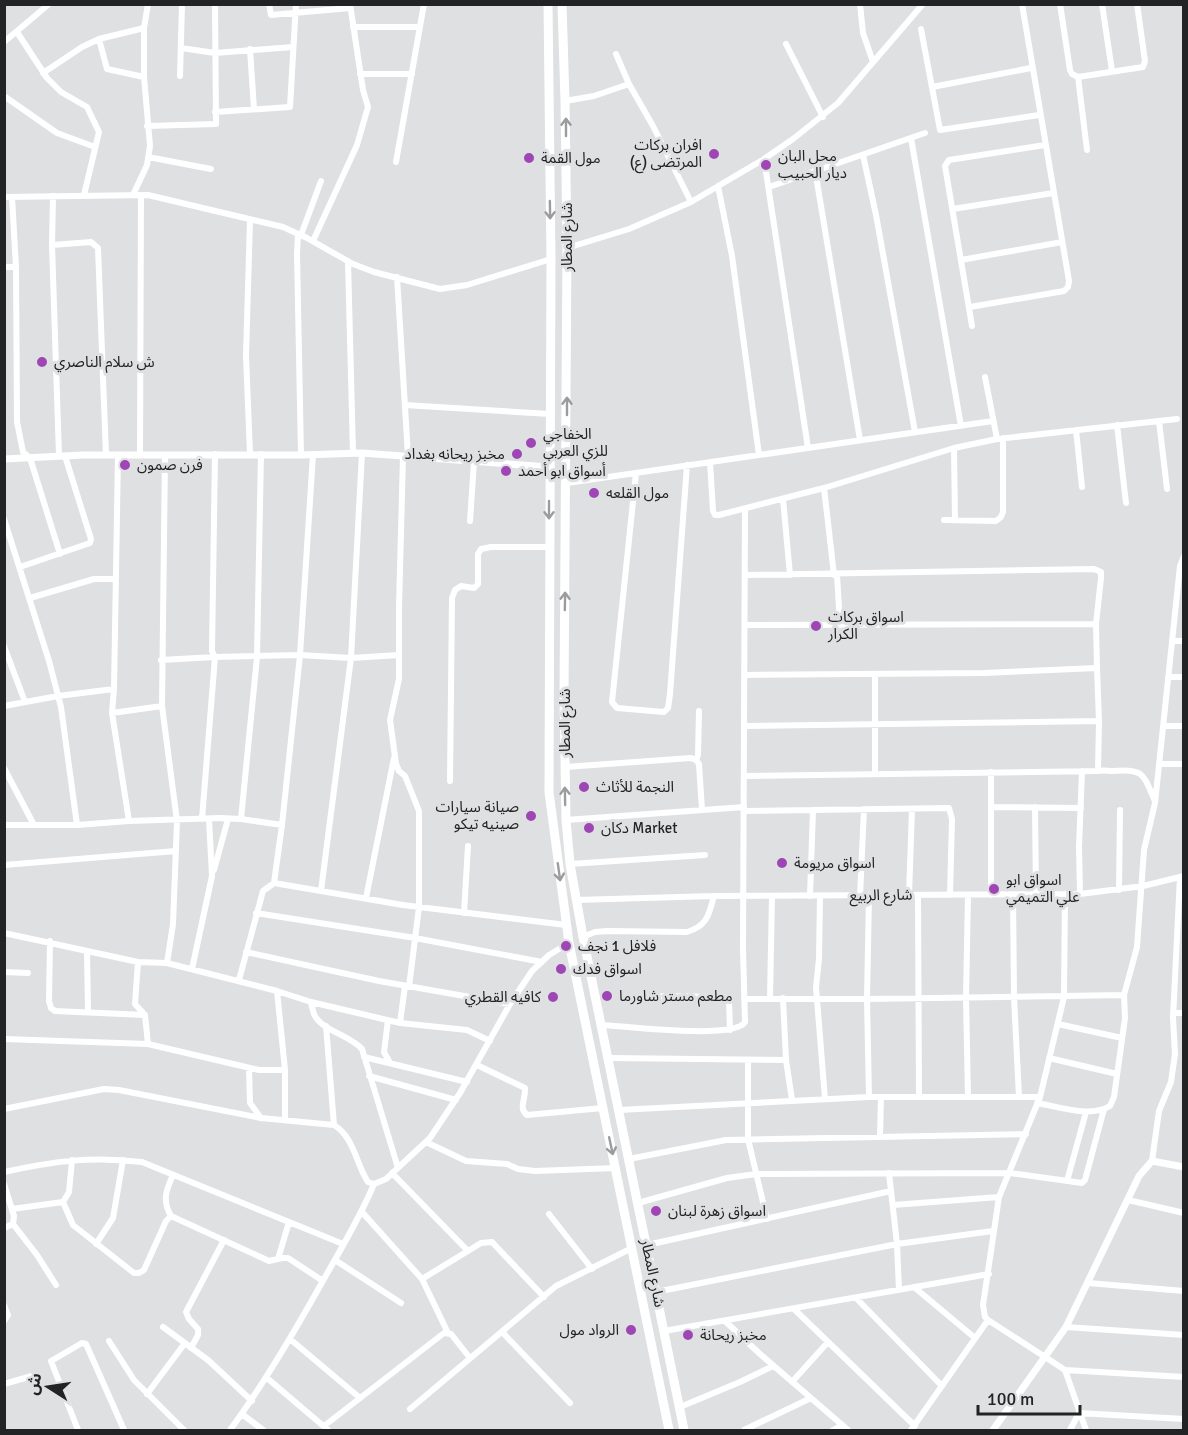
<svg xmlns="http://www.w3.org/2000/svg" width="1188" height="1435" font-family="Signika,'Noto Sans Arabic',sans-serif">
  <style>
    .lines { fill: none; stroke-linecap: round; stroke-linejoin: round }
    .minor { stroke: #fff; stroke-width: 6 }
    .tertiary { stroke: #fff; stroke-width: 7 }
    .primary { stroke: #fff; stroke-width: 9 }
    .oneway { stroke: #9c9c9c }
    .poi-dot { fill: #9e47b4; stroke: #dee0e2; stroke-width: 2 }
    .labels { text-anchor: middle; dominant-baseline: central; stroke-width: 6; stroke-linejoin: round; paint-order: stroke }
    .poi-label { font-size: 15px; fill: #222324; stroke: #dee0e2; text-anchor: start }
    .street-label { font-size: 15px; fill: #222324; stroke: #dee0e2 }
  </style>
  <rect width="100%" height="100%" fill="#dee0e2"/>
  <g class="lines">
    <path class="minor" d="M269,4L271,15L350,8
      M860,4L863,33L873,62
      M1060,4L1070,70L1072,74L1078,77L1143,67L1145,61L1137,4
      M1102,4L1112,71
      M353,27H420
      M921,29L940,130L1039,115
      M17,32L47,78L61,92L87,107L99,132L84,195
      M99,39L107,69L144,77
      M4,42L49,4
      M786,44L823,117
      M181,48L215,53L293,47
      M250,49L254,109
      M616,54L629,84L653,126L691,202
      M43,73L82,47L99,39L144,28
      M360,74H412
      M180,76L182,4
      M1078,77L1087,150
      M932,87L1031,68
      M4,96L57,133L95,147
      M565,101L594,96L629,84
      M215,112L290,107L296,4
      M147,126L216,124L215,4
      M911,138L961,426
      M863,155L876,215L915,432
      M148,157L211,169
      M764,159L808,448
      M396,162L424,4
      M815,170L860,440
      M718,186L732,256L759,455
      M769,187L925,133
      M133,195L147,165L150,146L144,77V28L148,4
      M53,196L52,245L59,456
      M4,197L148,195L283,227L307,238L353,264L374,272L440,289L467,285L551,259
      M12,197L16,267L17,422L23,452L30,458L60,554
      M953,209L1053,193
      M298,234L297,254L301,455
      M301,235L321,181
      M313,241L357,145L368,107L363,90L350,4
      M52,245L91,242L98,248L106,455
      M567,248L629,229L691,202L764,159L793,139L838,103L923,4
      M961,260L1062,242
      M348,261L353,453
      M4,267H16
      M397,277L408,456
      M970,307L1064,291L1068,287L1069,281L1022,4
      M972,326L945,166L949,160L1045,145
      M985,377L997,439
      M405,405L550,414
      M1159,421L1167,489
      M1117,425L1126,503
      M1076,430L1082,487
      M954,448L955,520
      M250,454L246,356L250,220
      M118,455L114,689L112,713L129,821
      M140,455L141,195
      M165,455L162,706L177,821L173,924L167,963
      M403,456L399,607V679L390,720L396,764L399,771L405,776L419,811V907L409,987
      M710,462L713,511L715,515H719L824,488L954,448L997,439L1177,419
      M636,473L612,702L617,708L664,712L668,708L670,694L687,465
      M567,483L993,421
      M824,488L834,575
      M783,499L790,575
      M4,519L49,661L61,707L77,825
      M944,520L996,521L1001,517L1003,512V438
      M470,521L474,462
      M20,567L90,543L91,539L65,456
      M745,575L1094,569L1101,572V578L1096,624L1097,668
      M837,575L840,625
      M30,598L94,579H116
      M745,625L1096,624
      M1172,641H1184
      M4,646L25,702
      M161,660L215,657L300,655L351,658L399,655
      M875,674V774
      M745,675L984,673L1097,668L1099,721L1098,771C1103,770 1108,771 1112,771C1144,768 1143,774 1155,801
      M1168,677H1184
      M4,706L58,696L114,689
      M112,713L162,706
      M745,726L1099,721
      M1163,726H1184
      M696,760L698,755L699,711
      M1159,764H1184
      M565,767L691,758L696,760L699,764L702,810
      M4,768L34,825H77L129,821L221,818L241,819L282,825
      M991,772V895
      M744,776L1098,771
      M450,781L452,598L455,590L461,586L474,588L478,584V554L481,549L491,547H549
      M991,807L1081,808
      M1035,807L1036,895
      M744,811L949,808L952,819L950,895
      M202,819L215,657L212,651L215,454
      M241,819L257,657L261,454
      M566,820L744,807
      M4,825H34
      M570,864L705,855
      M4,865L176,851
      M214,870L228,819
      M274,883L282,825L300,655L313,455
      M1119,890L1120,810
      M321,891L351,658L362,453
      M1065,894L1064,997L1040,1097L999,1197L983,1305L985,1317L988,1320L1065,1370L1086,1430
      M1080,894L1079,847L1082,771
      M909,895L912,809
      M918,895L919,1097
      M1013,895L1014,997L1019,1097
      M810,896L813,810
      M820,896L819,959L816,987L825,1099
      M860,896L864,809
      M366,898L394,758
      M576,900L714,896L1080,894L1143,886L1184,876
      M256,913L415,938L542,962
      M464,913L468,846
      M4,933L138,962L167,963L277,991L285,1070V1120
      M583,937L595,932L607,931L687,932C707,926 709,915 714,896
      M50,941L49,1001L51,1008L55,1011L145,1015
      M87,951L88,1012
      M246,952L379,981L510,1004
      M138,962L135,1004L145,1015L148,1044
      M192,969L212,876L209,819
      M4,972L28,973
      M239,980L263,891L274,883L403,905L566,925
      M277,991L311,1002L400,1023L467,1030L490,1041
      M656,996L726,997L729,1000L730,1030
      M770,998L772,896
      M783,998L786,1060L792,1100
      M744,999H867L1124,995
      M311,1002C312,1007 313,1013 315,1016C322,1030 351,1036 362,1049L398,1168
      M1173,1013H1184
      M388,1020L384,1052L390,1063
      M400,1023L405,986
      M1058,1024L1122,1038
      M602,1025C624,1026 735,1040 745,1022L743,948L745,509
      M326,1026L334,1125
      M4,1039L148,1044L259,1070H285
      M364,1057L467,1082
      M608,1058L786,1060
      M1049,1058L1117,1074
      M748,1060V1139L767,1219
      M477,1065L525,1088C526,1098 518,1109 527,1115L603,1108
      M249,1068L250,1103L261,1118
      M369,1076L456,1100
      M869,1097L867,999L869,896
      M968,1097L966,997L968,895
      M1037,1103C1060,1107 1089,1118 1110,1106L1114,1097L1125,1018L1124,995L1137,947L1144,850L1155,803L1180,566L1184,556
      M4,1109L104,1089L119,1090L261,1118L334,1125C354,1137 356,1164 368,1182L374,1184L386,1179L430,1138L460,1093L510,1004L532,971L549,955L569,943
      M619,1110L869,1097H1040
      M880,1136L881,1097
      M426,1142L466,1161L507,1164L518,1169L535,1171L616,1168
      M629,1159L726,1140L1026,1134
      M1152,1161L1159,1111L1171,1082L1175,1054L1173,1018L1180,877
      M4,1172C55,1161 90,1156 142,1162L343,1244
      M392,1173L468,1251
      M889,1173L897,1244L899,1290
      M1067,1181L1086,1112
      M4,1184L14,1216L13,1224L4,1228
      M1128,1200L1184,1213
      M63,1202L73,1225L134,1273H139L144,1270L166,1221L171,1216L269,1261L282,1258H288L323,1281
      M638,1203L727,1178L756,1174L1010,1173L1082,1183L1085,1180L1104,1109
      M893,1205L999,1197
      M12,1209L63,1202L69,1192L72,1160
      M362,1212L422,1279L448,1333
      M549,1214L592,1269
      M171,1216C162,1201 166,1190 173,1175
      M13,1224L37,1255L56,1285
      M96,1244L113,1218L123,1160
      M647,1245L891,1191
      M278,1259L289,1222
      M335,1260L401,1303
      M422,1279L481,1243L492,1242L544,1297
      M1088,1283L1184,1291
      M914,1287L975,1338
      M656,1292L897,1244L993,1231
      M856,1298L942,1386
      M4,1305L8,1315L4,1321
      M794,1309L915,1426
      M725,1321L760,1354L848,1430
      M163,1327L208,1360L252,1401
      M1066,1327L1184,1335
      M664,1331L989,1274
      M502,1332L570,1403
      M290,1339L360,1398
      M109,1341L134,1380L184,1430
      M191,1348L198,1335V1329L189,1319L186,1312L224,1240
      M1065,1370L1184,1377
      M267,1378L328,1430
      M792,1382L828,1342
      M4,1384L32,1376
      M147,1394L185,1343
      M680,1407L740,1382L773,1366
      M410,1409L556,1286L632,1248
      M242,1414L263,1430
      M324,1426L444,1333L451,1334L470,1358
      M78,1430L51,1361L82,1343L86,1344L124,1430
      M230,1430C264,1384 292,1336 320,1286C339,1252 359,1220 374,1184
      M744,1430L811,1398
      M833,1430L842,1425
      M911,1430L988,1320
      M1070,1430L1079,1413L1184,1419"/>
    <path class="tertiary" d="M4,459L83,455H301L362,453L549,467
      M993,1430L1066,1327L1139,1176L1152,1161L1184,1167"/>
    <path class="primary" d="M548,4L551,259L549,792L569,943L669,1430
      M562,4L565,101L567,248L564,698L566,820L570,864L583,937L684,1430"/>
  </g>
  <defs><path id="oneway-shaft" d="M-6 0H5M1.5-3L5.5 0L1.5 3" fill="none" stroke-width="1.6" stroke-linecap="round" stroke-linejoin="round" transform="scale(1.5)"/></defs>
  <g class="oneway">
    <use href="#oneway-shaft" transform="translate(566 127) rotate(-90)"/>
    <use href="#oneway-shaft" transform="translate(550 210) rotate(89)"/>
    <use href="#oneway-shaft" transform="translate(567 406) rotate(-90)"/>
    <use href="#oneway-shaft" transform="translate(549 510) rotate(90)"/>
    <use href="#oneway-shaft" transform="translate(565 601) rotate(-89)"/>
    <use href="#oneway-shaft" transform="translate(565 796) rotate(-91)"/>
    <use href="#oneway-shaft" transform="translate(559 872) rotate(82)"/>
    <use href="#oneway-shaft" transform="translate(611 1146) rotate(78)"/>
  </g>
  <g class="poi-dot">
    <circle cx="714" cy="154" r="6"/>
    <circle cx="529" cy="158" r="6"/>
    <circle cx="766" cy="165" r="6"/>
    <circle cx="42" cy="362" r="6"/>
    <circle cx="531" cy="443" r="6"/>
    <circle cx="517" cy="454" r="6"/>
    <circle cx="125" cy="465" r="6"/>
    <circle cx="506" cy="471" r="6"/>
    <circle cx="594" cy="493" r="6"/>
    <circle cx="816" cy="626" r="6"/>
    <circle cx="584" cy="787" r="6"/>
    <circle cx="531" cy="816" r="6"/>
    <circle cx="589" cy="828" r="6"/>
    <circle cx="782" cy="863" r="6"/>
    <circle cx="994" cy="889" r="6"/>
    <circle cx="566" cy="946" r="6"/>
    <circle cx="561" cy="969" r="6"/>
    <circle cx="607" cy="996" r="6"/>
    <circle cx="553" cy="997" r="6"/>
    <circle cx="656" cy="1211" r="6"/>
    <circle cx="631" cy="1330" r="6"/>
    <circle cx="688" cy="1335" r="6"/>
  </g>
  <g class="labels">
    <g class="poi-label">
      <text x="702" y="145" text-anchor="end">افران بركات<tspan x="702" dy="17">المرتضى (ع)</tspan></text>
      <text x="778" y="156">محل البان<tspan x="778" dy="17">ديار الحبيب</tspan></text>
      <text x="541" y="158">مول القمة</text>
      <text x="54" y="362">ش سلام الناصري</text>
      <text x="543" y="434">الخفاجي<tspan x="543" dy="17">للزي العربي</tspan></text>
      <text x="505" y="454" text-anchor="end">مخبز ريحانه بغداد</text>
      <text x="137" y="465">فرن صمون</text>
      <text x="518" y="471">أسواق ابو أحمد</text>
      <text x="606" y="493">مول القلعه</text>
      <text x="828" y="617">اسواق بركات<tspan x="828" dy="17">الكرار</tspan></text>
      <text x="596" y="787">النجمة للأثاث</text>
      <text x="519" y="807" text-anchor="end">صيانة سيارات<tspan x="519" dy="17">صينيه تيكو</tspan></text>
      <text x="601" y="828">دكان Market</text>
      <text x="794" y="863">اسواق مريومة</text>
      <text x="1006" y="880">اسواق ابو<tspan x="1006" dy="17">علي التميمي</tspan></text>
      <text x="578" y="946">فلافل 1 نجف</text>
      <text x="573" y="969">اسواق فدك</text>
      <text x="619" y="996">مطعم مستر شاورما</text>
      <text x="541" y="997" text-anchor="end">كافيه القطري</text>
      <text x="668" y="1211">اسواق زهرة لبنان</text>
      <text x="619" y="1330" text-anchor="end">الرواد مول</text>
      <text x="700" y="1335">مخبز ريحانة</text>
    </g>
    <g class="street-label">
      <text transform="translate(567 237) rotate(-90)">شارع المطار</text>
      <text transform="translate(565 723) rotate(-90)">شارع المطار</text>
      <text transform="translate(881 895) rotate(-1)">شارع الربيع</text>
      <text transform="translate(653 1273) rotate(78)">شارع المطار</text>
    </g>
  </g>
  <rect width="1188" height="1435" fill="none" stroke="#222324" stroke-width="12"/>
  <g transform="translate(48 1387) rotate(282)" stroke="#dee0e2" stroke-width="4.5" paint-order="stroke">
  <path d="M0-4.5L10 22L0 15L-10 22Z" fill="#222324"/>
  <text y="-9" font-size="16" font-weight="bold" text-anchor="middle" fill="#222324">ش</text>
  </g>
  <path d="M978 1405v9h102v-9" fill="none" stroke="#222324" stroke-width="3"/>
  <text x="987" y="1405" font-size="18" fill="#222324" stroke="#dee0e2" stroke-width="4.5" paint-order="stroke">100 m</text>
</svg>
